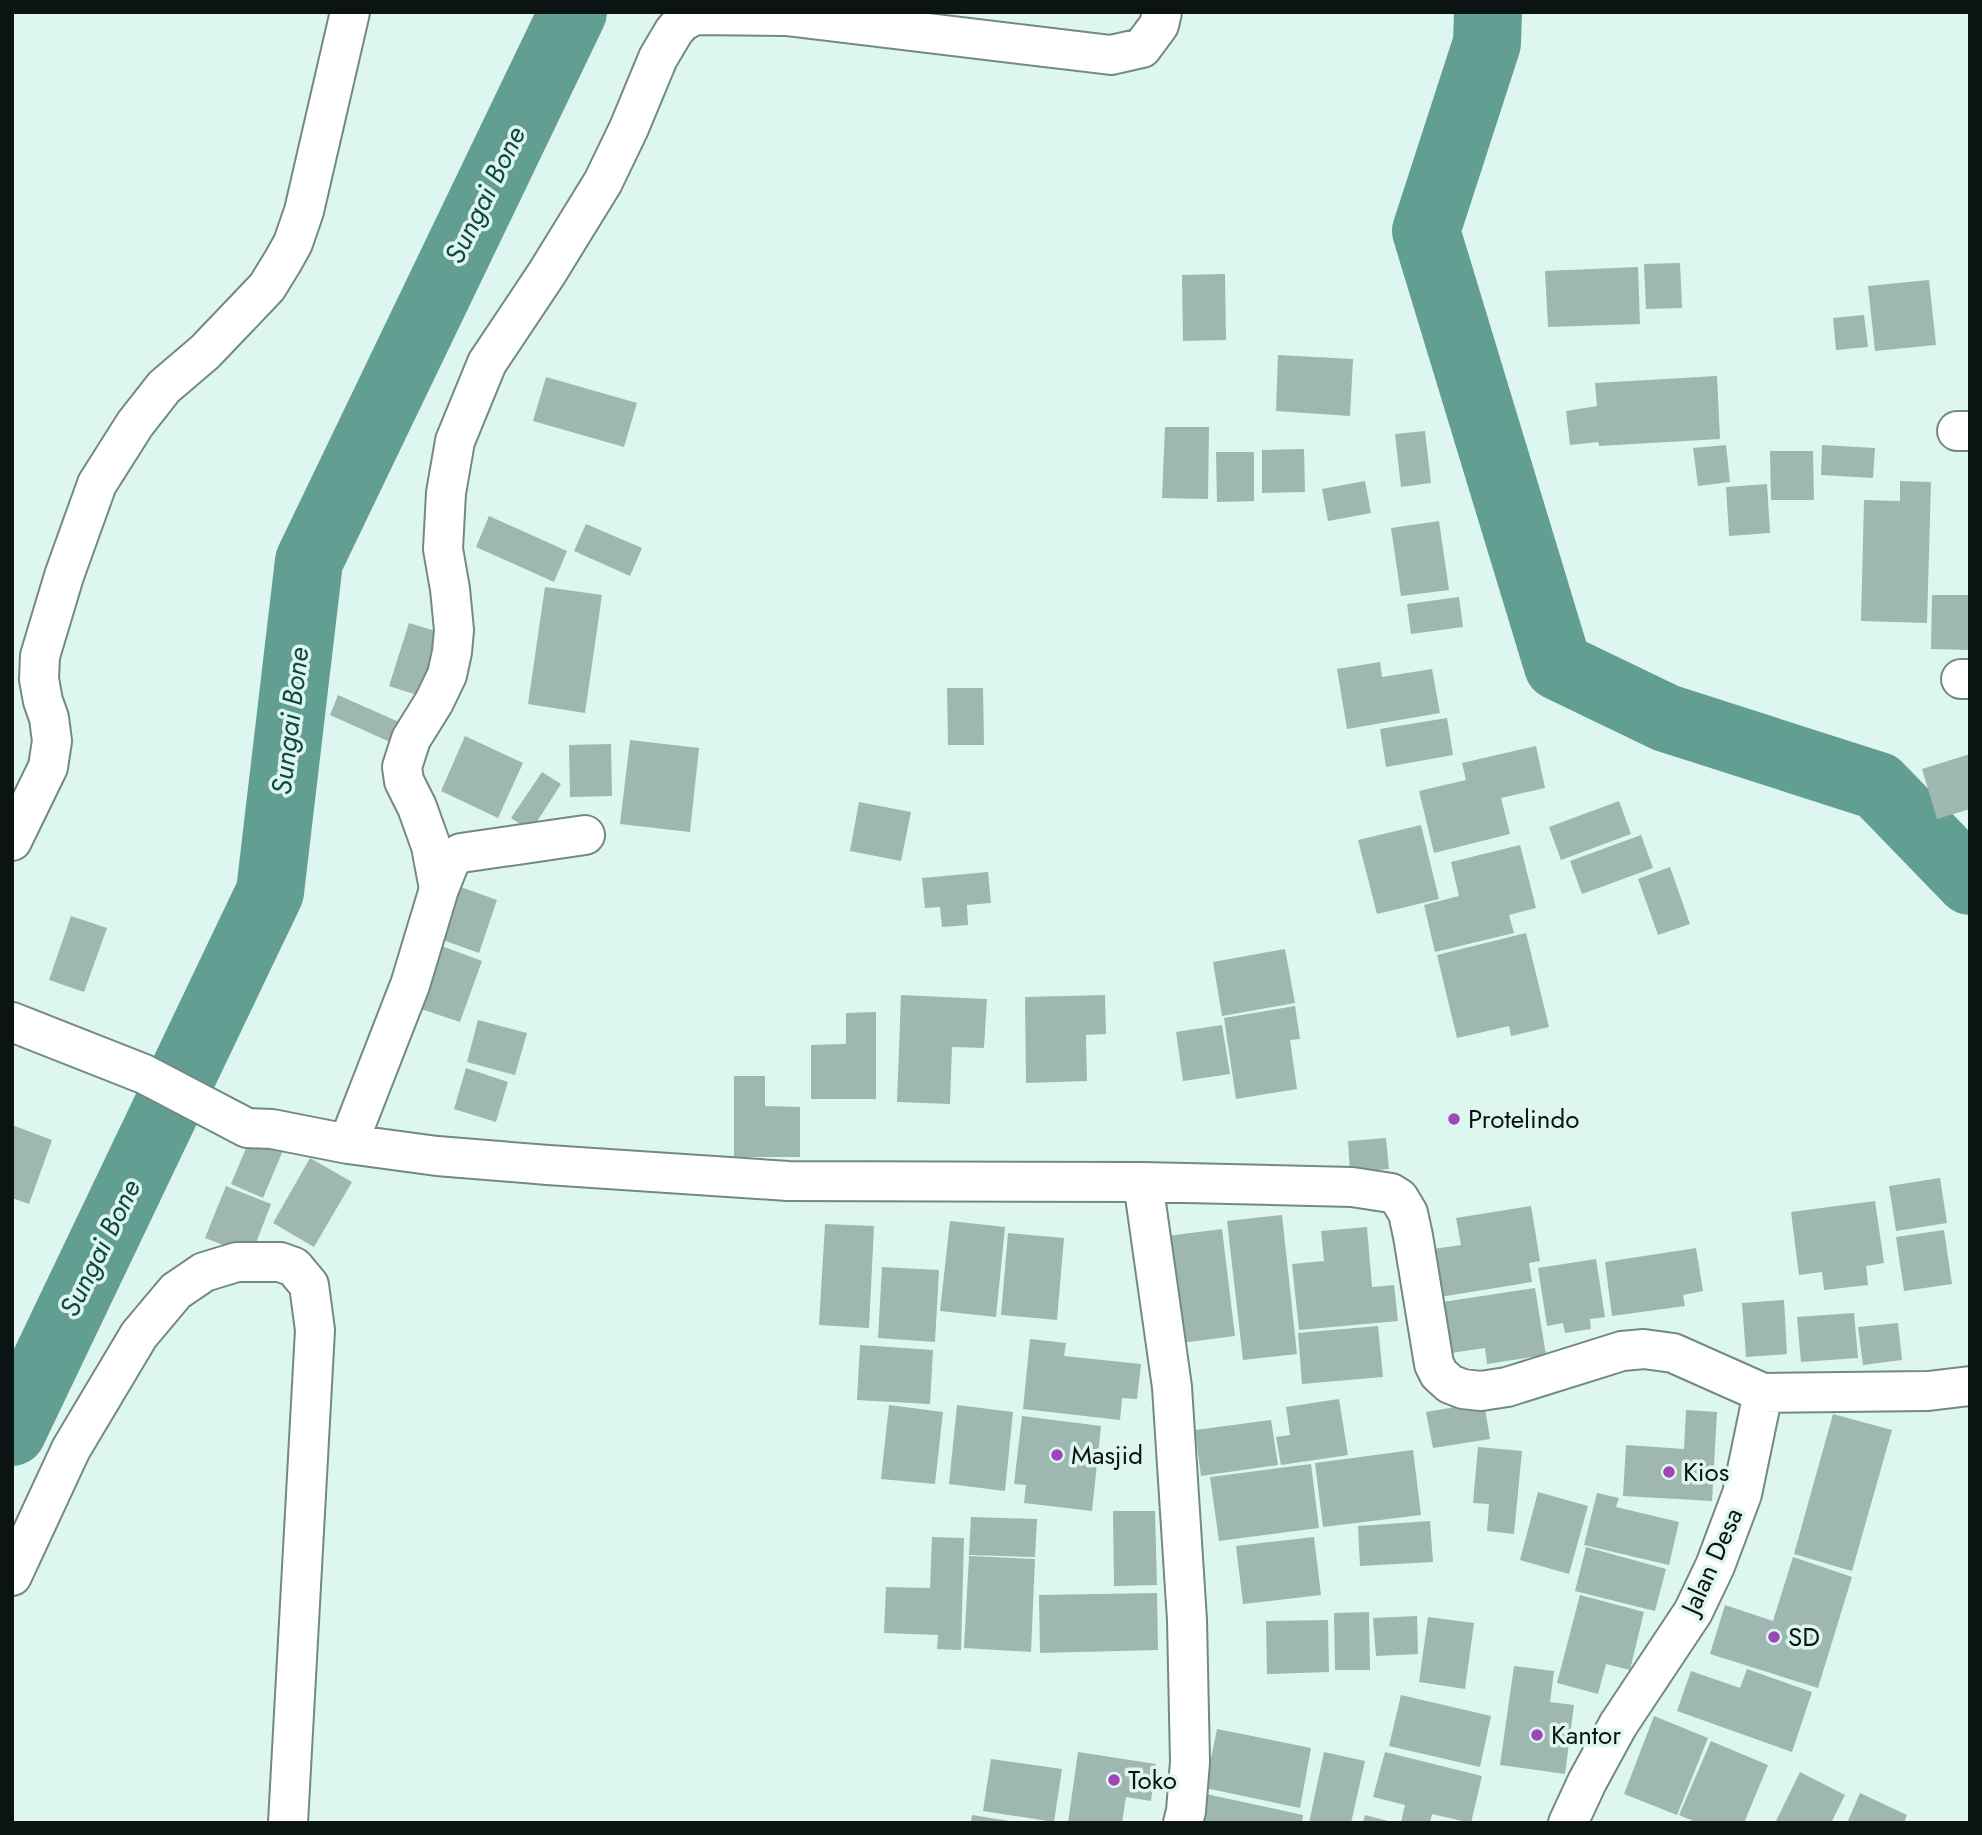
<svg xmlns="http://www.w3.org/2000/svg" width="1982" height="1835" font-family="Jost,sans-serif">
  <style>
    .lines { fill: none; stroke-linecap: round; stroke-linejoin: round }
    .river { stroke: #629f92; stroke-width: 68 }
    .building { fill: #9fb7b1 }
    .minor-casing { stroke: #738984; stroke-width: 42 }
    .minor { stroke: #fff; stroke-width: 38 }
    .poi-dot { fill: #9c47b5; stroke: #def6f0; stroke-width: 2.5 }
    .labels { text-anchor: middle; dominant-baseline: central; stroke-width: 7; stroke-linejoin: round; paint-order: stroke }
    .poi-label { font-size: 26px; fill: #0c1413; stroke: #def6f0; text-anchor: start }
    .street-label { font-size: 26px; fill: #0c1413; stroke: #def6f0 }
    .water-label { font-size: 28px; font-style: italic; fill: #10473e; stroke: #def6f0 }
  </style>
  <rect width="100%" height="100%" fill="#def6f0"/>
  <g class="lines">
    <path class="river" d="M1488,12L1487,43L1426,231L1558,666L1666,718L1878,786L1970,881
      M12,1432L270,892L309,561L573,12"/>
  </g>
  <path class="building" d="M1680,263L1682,308L1646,309L1644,264Z
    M1638,267L1640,324L1548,327L1545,271Z
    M1225,274L1226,340L1183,341L1182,275Z
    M1929,280L1936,345L1875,351L1868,286Z
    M1864,315L1868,347L1836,350L1833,318Z
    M1278,355L1353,359L1350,416L1276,411Z
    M1717,376L1720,439L1599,446L1598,442L1570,445L1566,411L1597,406L1595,383Z
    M546,377L637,403L624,447L533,421Z
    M1165,427H1209L1208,499L1162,498Z
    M1425,431L1431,483L1401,487L1395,434Z
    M1726,445L1730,482L1698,486L1693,448Z
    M1822,445L1875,448L1873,478L1821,475Z
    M1304,449L1305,492L1262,493V450Z
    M1770,451H1813L1814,500H1771Z
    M1216,452H1254V501L1217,502Z
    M1365,481L1371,513L1328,521L1322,489Z
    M1900,481L1931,482L1927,623L1861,621L1864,500L1900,501Z
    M1767,484L1770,533L1729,536L1726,487Z
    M489,516L567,551L554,582L476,547Z
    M1439,521L1449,590L1401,596L1391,528Z
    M586,524L642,548L630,576L574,551Z
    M545,587L602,595L585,713L528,704Z
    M1932,595H1970V650L1931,649Z
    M1459,597L1463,627L1411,634L1407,604Z
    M409,623L449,635L429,699L389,686Z
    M1380,662L1382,677L1432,669L1440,713L1347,729L1337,669Z
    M947,688H983L984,745H948Z
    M338,695L399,722L390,742L330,715Z
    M1447,718L1453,755L1386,767L1380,729Z
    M465,736L523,763L498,818L441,791Z
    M630,740L699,748L690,832L620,824Z
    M611,744L612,796L570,797L569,745Z
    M1536,746L1545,788L1501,798L1510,834L1434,853L1419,791L1466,780L1462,763Z
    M1970,754V809L1937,819L1922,769Z
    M542,772L561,784L531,831L511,818Z
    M1619,801L1631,834L1561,860L1549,827Z
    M859,802L911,812L901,861L850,851Z
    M1421,825L1439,899L1377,914L1358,840Z
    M1641,835L1653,868L1582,894L1570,861Z
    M1520,845L1536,908L1509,915L1514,933L1435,952L1424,905L1459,896L1451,862Z
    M1670,867L1690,924L1658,935L1638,879Z
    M988,872L991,903L967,905L968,925L942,927L940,907L925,908L922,878Z
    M458,886L497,900L479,953L440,939Z
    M71,916L107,928L84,992L49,980Z
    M1526,933L1549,1027L1511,1036L1509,1026L1457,1038L1437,955Z
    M439,945L482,961L460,1022L418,1008Z
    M1285,949L1295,1003L1222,1016L1213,962Z
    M901,995L987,999L984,1048L952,1047L950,1104L897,1102Z
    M1105,995L1106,1034L1086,1035L1087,1081L1026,1083L1025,997Z
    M1295,1006L1300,1039L1290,1040L1297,1089L1236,1099L1224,1018Z
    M876,1012V1099H811V1045L846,1044V1013Z
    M478,1020L527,1033L515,1075L467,1062Z
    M1222,1025L1230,1074L1183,1081L1176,1032Z
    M466,1068L508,1082L496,1122L454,1109Z
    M734,1076H765V1106L800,1107V1157H734Z
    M12,1125L52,1140L29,1204L12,1198Z
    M252,1134L284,1148L263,1198L231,1184Z
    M1386,1138L1389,1169L1350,1172L1348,1141Z
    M310,1158L352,1182L314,1247L273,1223Z
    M1940,1178L1947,1223L1896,1231L1889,1186Z
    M226,1186L271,1204L251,1256L205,1238Z
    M1875,1201L1884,1263L1866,1266L1868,1285L1824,1290L1822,1272L1799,1275L1791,1212Z
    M1531,1206L1540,1261L1529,1263L1532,1282L1440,1297L1433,1249L1461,1245L1456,1218Z
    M1282,1215L1297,1354L1243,1360L1227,1221Z
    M950,1221L1005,1227L996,1317L940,1311Z
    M825,1224L874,1226L869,1328L819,1325Z
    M1367,1227L1372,1287L1394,1285L1398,1321L1299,1330L1292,1264L1324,1261L1321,1231Z
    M1222,1229L1235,1336L1181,1343L1167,1236Z
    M1944,1230L1952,1284L1904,1291L1896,1237Z
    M1008,1233L1064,1238L1057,1320L1001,1315Z
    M1696,1248L1703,1291L1683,1295L1685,1306L1612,1316L1605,1262Z
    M1596,1259L1605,1317L1590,1319L1591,1329L1565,1333L1563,1323L1547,1326L1538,1268Z
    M882,1267L939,1270L935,1342L878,1338Z
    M1535,1288L1546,1355L1487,1364L1485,1348L1451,1353L1443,1302Z
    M1784,1300L1787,1354L1746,1357L1742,1303Z
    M1854,1313L1858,1358L1801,1362L1797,1317Z
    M1898,1323L1902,1360L1863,1365L1858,1327Z
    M1378,1326L1383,1377L1302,1384L1298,1333Z
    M1030,1339L1066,1343L1064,1356L1141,1364L1137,1399L1122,1398L1120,1420L1023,1409Z
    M860,1345L933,1350L930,1404L857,1400Z
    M1339,1399L1348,1455L1281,1465L1276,1437L1290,1435L1286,1407Z
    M1484,1402L1490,1439L1433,1448L1426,1412Z
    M889,1405L943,1412L935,1484L881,1479Z
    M957,1405L1013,1412L1005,1491L949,1484Z
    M1686,1410L1717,1412L1712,1501L1623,1496L1626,1445L1684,1449Z
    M1833,1414L1892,1430L1852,1571L1794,1554Z
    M1022,1416L1101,1426L1092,1511L1024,1503L1026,1485L1014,1484Z
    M1271,1420L1278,1465L1201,1476L1195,1430Z
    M1478,1447L1522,1451L1514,1534L1487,1531L1489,1504L1473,1503Z
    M1413,1450L1421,1515L1323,1527L1315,1463Z
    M1311,1464L1319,1528L1219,1541L1210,1477Z
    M1538,1492L1588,1506L1569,1574L1520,1560Z
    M1597,1493L1619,1498L1616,1507L1679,1522L1669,1565L1584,1545Z
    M1113,1511H1155L1157,1585L1114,1586Z
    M971,1517L1037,1519L1035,1557L969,1555Z
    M1430,1521L1433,1562L1360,1566L1358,1526Z
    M932,1537L964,1538L961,1650L937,1649L938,1635L884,1633L886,1587L930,1588Z
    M1314,1537L1321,1595L1243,1604L1236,1546Z
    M1586,1547L1666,1569L1655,1611L1575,1591Z
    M969,1556L1035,1559L1031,1652L964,1648Z
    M1793,1557L1852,1577L1818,1688L1710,1654L1725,1605L1773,1621Z
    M1157,1593L1158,1650L1040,1653L1039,1595Z
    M1580,1595L1644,1612L1630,1670L1606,1664L1598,1694L1557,1683Z
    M1369,1612L1370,1670H1335L1334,1613Z
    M1417,1616L1418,1654L1376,1656L1373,1618Z
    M1428,1617L1474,1623L1465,1689L1419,1682Z
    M1328,1620L1329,1672L1267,1674L1266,1621Z
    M1514,1666L1554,1671L1550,1702L1574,1705L1565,1774L1500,1765Z
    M1747,1669L1812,1692L1792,1752L1677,1711L1691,1671L1740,1688Z
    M1401,1695L1491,1716L1480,1767L1389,1746Z
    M1654,1716L1708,1738L1677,1815L1624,1794Z
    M1217,1729L1311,1748L1300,1808L1205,1788Z
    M1711,1741L1768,1765L1744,1823H1698L1679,1815Z
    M1078,1752L1156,1764L1151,1801L1126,1797L1122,1823H1068Z
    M1324,1752L1365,1761L1351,1823H1309Z
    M1385,1752L1482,1776L1471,1823L1432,1814L1430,1823L1401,1822L1405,1805L1373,1797Z
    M991,1759L1062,1769L1054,1822L983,1811Z
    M1800,1772L1845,1795L1831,1823H1775Z
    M1860,1793L1907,1815L1904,1823H1847Z
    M1206,1794L1303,1815L1302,1823H1200Z
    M972,1815L1009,1821V1823H971Z
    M1365,1815L1392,1822V1823H1363Z"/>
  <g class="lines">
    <defs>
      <path id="minor" d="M1957,431H1970
        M1961,679H1970
        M12,841L48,767L52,741L49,718L43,701L39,679L40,656L64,576L97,484L135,424L164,387L205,352L267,287L283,261L293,243L304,211L350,12
        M439,889L451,859L461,853L585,835
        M12,1022L144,1074L247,1128L272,1129L348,1144L437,1156L548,1165L788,1181L1143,1182L1352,1187L1391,1193L1399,1198L1408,1213L1413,1236L1434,1364L1439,1374L1450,1384L1463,1389L1481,1391L1507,1387L1622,1351L1644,1349L1673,1353L1763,1393L1928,1391L1970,1386
        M348,1144L410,985L439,889L431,846L417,807L404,781L402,767L411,739L434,702L447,675L452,652L454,630L450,589L443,549L446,493L455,441L487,363L547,273L603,182L629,128L658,58L674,31L682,22L695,15L786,16L1111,55L1142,48L1159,25L1162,12
        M1143,1182L1172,1387L1187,1620L1190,1762L1186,1811L1183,1823
        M12,1576L71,1449L139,1335L176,1291L204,1272L237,1262H280L294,1267L309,1285L315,1330L288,1823
        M1568,1823L1587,1782L1618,1725L1693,1612L1715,1566L1742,1494L1763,1393"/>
    </defs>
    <use href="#minor" class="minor-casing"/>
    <use href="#minor" class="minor"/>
  </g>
  <g class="poi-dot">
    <circle cx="1454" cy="1119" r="7"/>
    <circle cx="1057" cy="1455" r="7"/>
    <circle cx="1669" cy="1472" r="7"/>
    <circle cx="1774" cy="1637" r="7"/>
    <circle cx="1537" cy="1735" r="7"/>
    <circle cx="1114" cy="1780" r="7"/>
  </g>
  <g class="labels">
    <g class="poi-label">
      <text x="1468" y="1119">Protelindo</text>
      <text x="1071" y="1455">Masjid</text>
      <text x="1683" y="1472">Kios</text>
      <text x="1788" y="1637">SD</text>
      <text x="1551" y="1735">Kantor</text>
      <text x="1128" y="1780">Toko</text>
    </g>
    <g class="street-label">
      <text transform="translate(1712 1561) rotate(-66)">Jalan Desa</text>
    </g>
    <g class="water-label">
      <text transform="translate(485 195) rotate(-64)">Sungai Bone</text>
      <text transform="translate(290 721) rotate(-83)">Sungai Bone</text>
      <text transform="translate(100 1248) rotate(-64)">Sungai Bone</text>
    </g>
  </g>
  <rect width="1982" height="1835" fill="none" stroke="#0c1413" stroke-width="28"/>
</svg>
